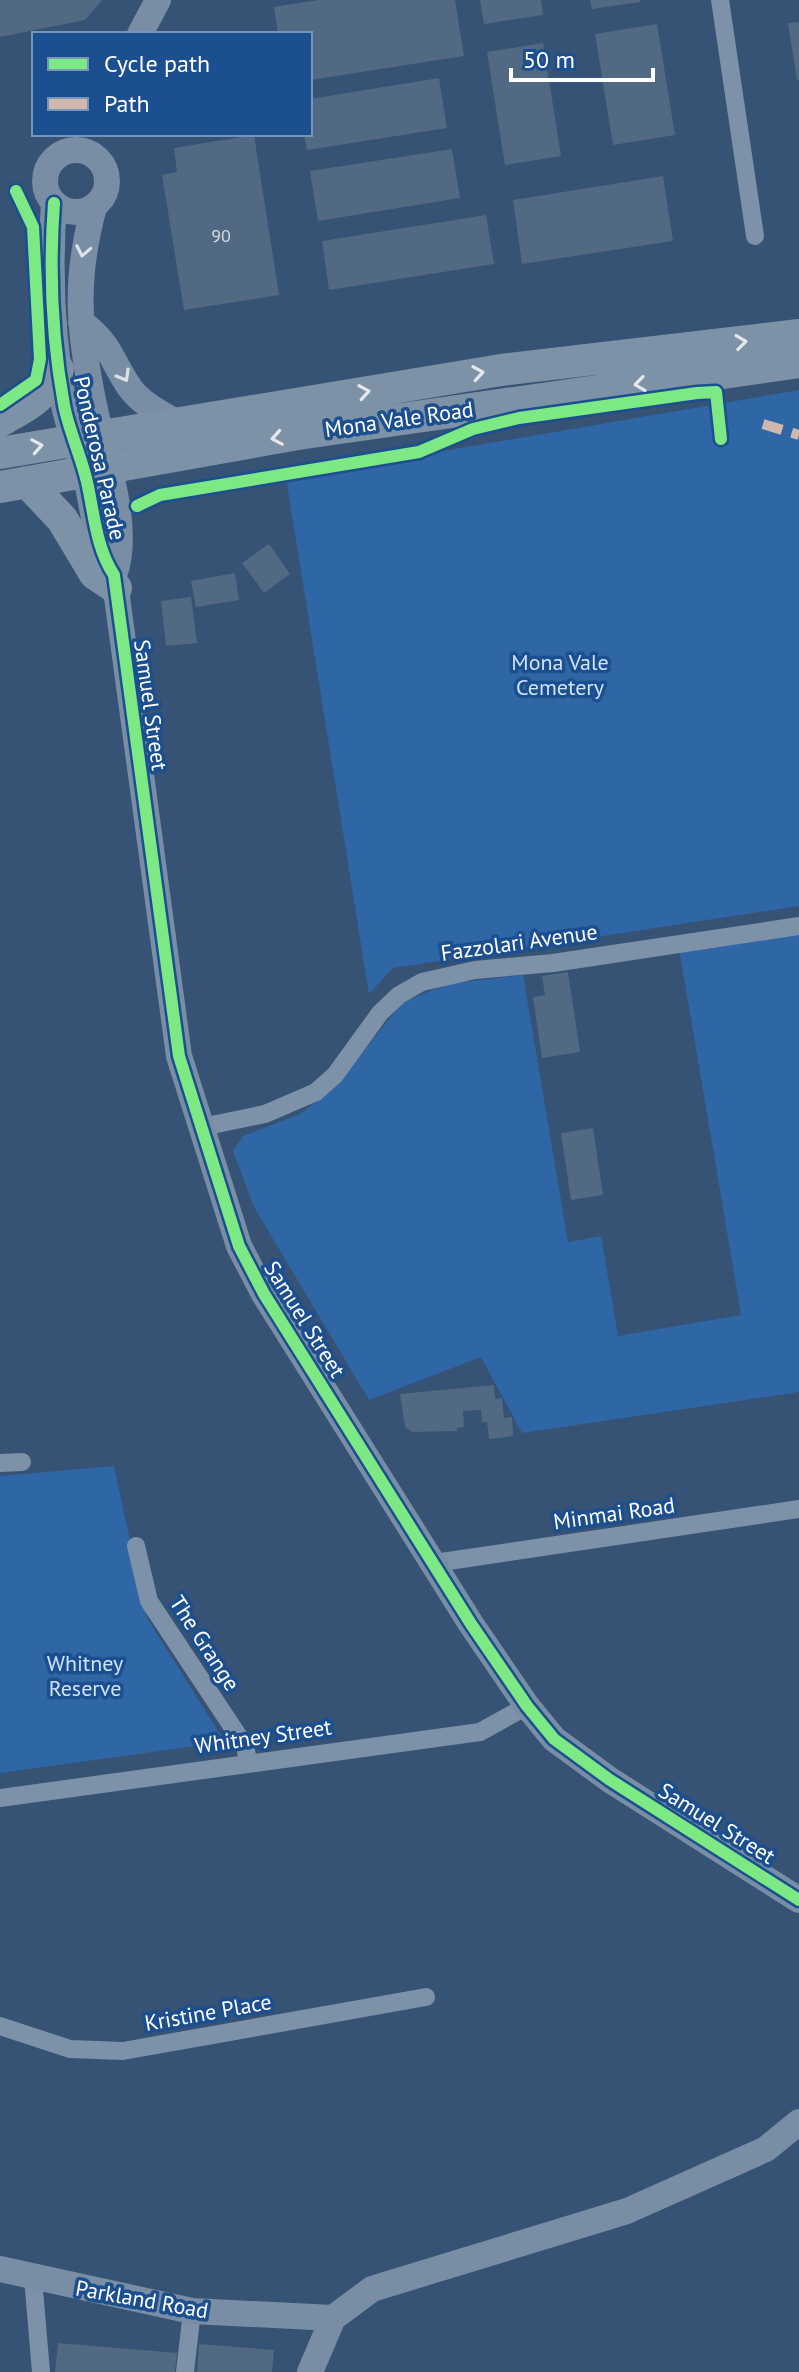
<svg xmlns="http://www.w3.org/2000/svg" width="799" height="2372" font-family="'PT Sans',sans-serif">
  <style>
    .green { fill: #2f66a5 }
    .building { fill: #526984 }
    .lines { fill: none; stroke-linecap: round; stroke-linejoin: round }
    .street { stroke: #7d92a8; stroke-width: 18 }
    .secondary { stroke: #798da4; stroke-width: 26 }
    .highway { stroke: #7e92a7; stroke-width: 32 }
    .quiet { stroke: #d1b7ad; stroke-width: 10; stroke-dasharray: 20 10; stroke-linecap: butt }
    .cycleway-casing { stroke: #1b4f8f; stroke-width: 17 }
    .cycleway { stroke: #7ce984; stroke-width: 12 }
    .oneway { stroke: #dee2e8 }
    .oneway2 { stroke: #e5e9ed }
    .labels { text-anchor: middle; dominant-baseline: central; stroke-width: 7; stroke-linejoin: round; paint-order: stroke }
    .number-label { font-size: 18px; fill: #d4dae0 }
    .street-label { font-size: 22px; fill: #fff; stroke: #1b4f8f }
    .park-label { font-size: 22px; fill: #cfe3fa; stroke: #1b4f8f }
  </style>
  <rect width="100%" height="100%" fill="#365274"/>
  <path class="green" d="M799,390V906L393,968L369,994L286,478Z
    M799,930V1392L522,1433L481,1357L369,1400L254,1207L233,1151L243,1136L300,1114L332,1090L403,1002L447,984L523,975L568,1242L601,1236L618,1336L741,1315L679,948Z
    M114,1466L147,1618L225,1742L0,1773V1476Z"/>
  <path class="building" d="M0,0H102L85,20L0,37Z
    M318,0H455L464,56L310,80V34H278L274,7Z
    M480,0H541L543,15L484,24Z
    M590,0H640V2L592,9Z
    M799,22V80H797L788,23Z
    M657,24L675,135L613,145L595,34Z
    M543,43L561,156L505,165L487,52Z
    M439,78L447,128L307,150L304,134H310V99Z
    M254,135L279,295L184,310L162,175L177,172L174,148Z
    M452,149L460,198L318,221L310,171Z
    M663,176L673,241L522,264L513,200Z
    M486,215L494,264L329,290L322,241Z
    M269,544L290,574L264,593L242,563Z
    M235,573L239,600L196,607L191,581Z
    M191,597L197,643L166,646L161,601Z
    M568,972L580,1052L542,1058L533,997L545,995L542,976Z
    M593,1128L603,1195L571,1200L561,1133Z
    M494,1385L495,1399L502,1398L504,1418L512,1417L513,1436L489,1439L487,1422H482L481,1410L463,1411L464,1427L457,1428V1431L412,1432L405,1427L400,1394Z
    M58,2343L177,2353L175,2372H55Z
    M199,2344L274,2350L272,2372H197Z"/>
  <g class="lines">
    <path class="street" d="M720,0L755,236
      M202,1127L265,1114L316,1092L335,1075L380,1013L399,995L422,982L475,970L553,963L799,926
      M0,1463L22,1462
      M136,1546L149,1601L245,1746L248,1761
      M435,1563L799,1509
      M0,1798L480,1732L527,1706
      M0,2026L70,2049L123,2051L426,1997
      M33,2278L41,2372
      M185,2372L192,2311"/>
    <path class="secondary" d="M140,34L158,0
      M45 181a31 31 0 1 1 62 0a31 31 0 1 1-62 0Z
      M54,203C49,270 52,339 64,405C69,431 81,456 87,482C94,513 96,548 114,575L179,1056L239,1246L264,1294L471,1624L527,1706L554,1739L610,1780L799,1900
      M94,207C75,277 78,324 92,395C101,446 133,526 114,575
      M81,322C112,345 110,359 130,388C142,404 159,412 176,422
      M0,2269L192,2311L333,2318
      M310,2372L333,2318L372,2289L627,2211L766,2149L799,2122"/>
    <path class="highway" d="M0,421C26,407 46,397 58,369
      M0,453L501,370L799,335
      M27,482L62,519L95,574L116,588
      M0,487L298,434L799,362"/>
    <path class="quiet" d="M763,424L799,435"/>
    <defs>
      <path id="cycleway" d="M54,203C49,270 52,339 64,405C69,431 81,456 87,482C94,513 96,548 114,575L179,1056L239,1246L264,1294L471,1624L527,1706L554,1739L610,1780L799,1900
        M0,405L36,380L40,359L33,227L16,191
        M137,506L160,495L419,452L473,429L519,418L697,393L716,392L721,439"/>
    </defs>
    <use href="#cycleway" class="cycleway-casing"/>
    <use href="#cycleway" class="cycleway"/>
  </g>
  <defs><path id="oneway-chevron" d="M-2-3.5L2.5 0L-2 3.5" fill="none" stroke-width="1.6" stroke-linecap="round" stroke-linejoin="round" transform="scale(2)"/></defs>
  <g class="oneway">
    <use href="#oneway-chevron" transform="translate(83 251) rotate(101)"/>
    <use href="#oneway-chevron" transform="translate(124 376) rotate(60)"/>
  </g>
  <g class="oneway2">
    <use href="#oneway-chevron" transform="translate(741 342) rotate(-7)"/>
    <use href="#oneway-chevron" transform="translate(478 373) rotate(-9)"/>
    <use href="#oneway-chevron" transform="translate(640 384) rotate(172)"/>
    <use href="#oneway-chevron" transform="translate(364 392) rotate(-9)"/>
    <use href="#oneway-chevron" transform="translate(277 438) rotate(170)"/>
    <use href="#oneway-chevron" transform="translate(37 446) rotate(-10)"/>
  </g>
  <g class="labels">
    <g class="number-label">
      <text x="221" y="235">90</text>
    </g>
    <g class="street-label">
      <text transform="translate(399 419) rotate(-8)">Mona Vale Road</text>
      <text transform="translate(100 458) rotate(77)">Ponderosa Parade</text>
      <text transform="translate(151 705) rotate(82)">Samuel Street</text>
      <text transform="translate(519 942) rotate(-8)">Fazzolari Avenue</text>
      <text transform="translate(305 1319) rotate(58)">Samuel Street</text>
      <text transform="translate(614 1513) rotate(-8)">Minmai Road</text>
      <text transform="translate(205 1643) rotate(57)">The Grange</text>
      <text transform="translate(263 1736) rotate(-8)">Whitney Street</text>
      <text transform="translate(717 1823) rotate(32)">Samuel Street</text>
      <text transform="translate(208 2012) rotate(-10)">Kristine Place</text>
      <text transform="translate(142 2299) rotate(10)">Parkland Road</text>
    </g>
    <g class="park-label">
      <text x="560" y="662">Mona Vale<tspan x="560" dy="25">Cemetery</tspan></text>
      <text x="85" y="1663">Whitney<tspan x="85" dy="25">Reserve</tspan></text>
    </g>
  </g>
  <rect x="32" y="32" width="280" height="104" fill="#1b4f8f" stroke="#7695bc" stroke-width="2"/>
  <rect x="48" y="58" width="40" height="12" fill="#7ce984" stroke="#7695bc" stroke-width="2"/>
  <text x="104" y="72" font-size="24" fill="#ffffff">Cycle path</text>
  <rect x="48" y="98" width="40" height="12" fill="#d1b7ad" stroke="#7695bc" stroke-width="2"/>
  <text x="104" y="112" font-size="24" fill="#ffffff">Path</text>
  <path d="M511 68v12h142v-12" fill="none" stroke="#ffffff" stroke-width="4"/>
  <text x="523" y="68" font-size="24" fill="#ffffff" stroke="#1b4f8f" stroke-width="6" paint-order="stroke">50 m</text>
</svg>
